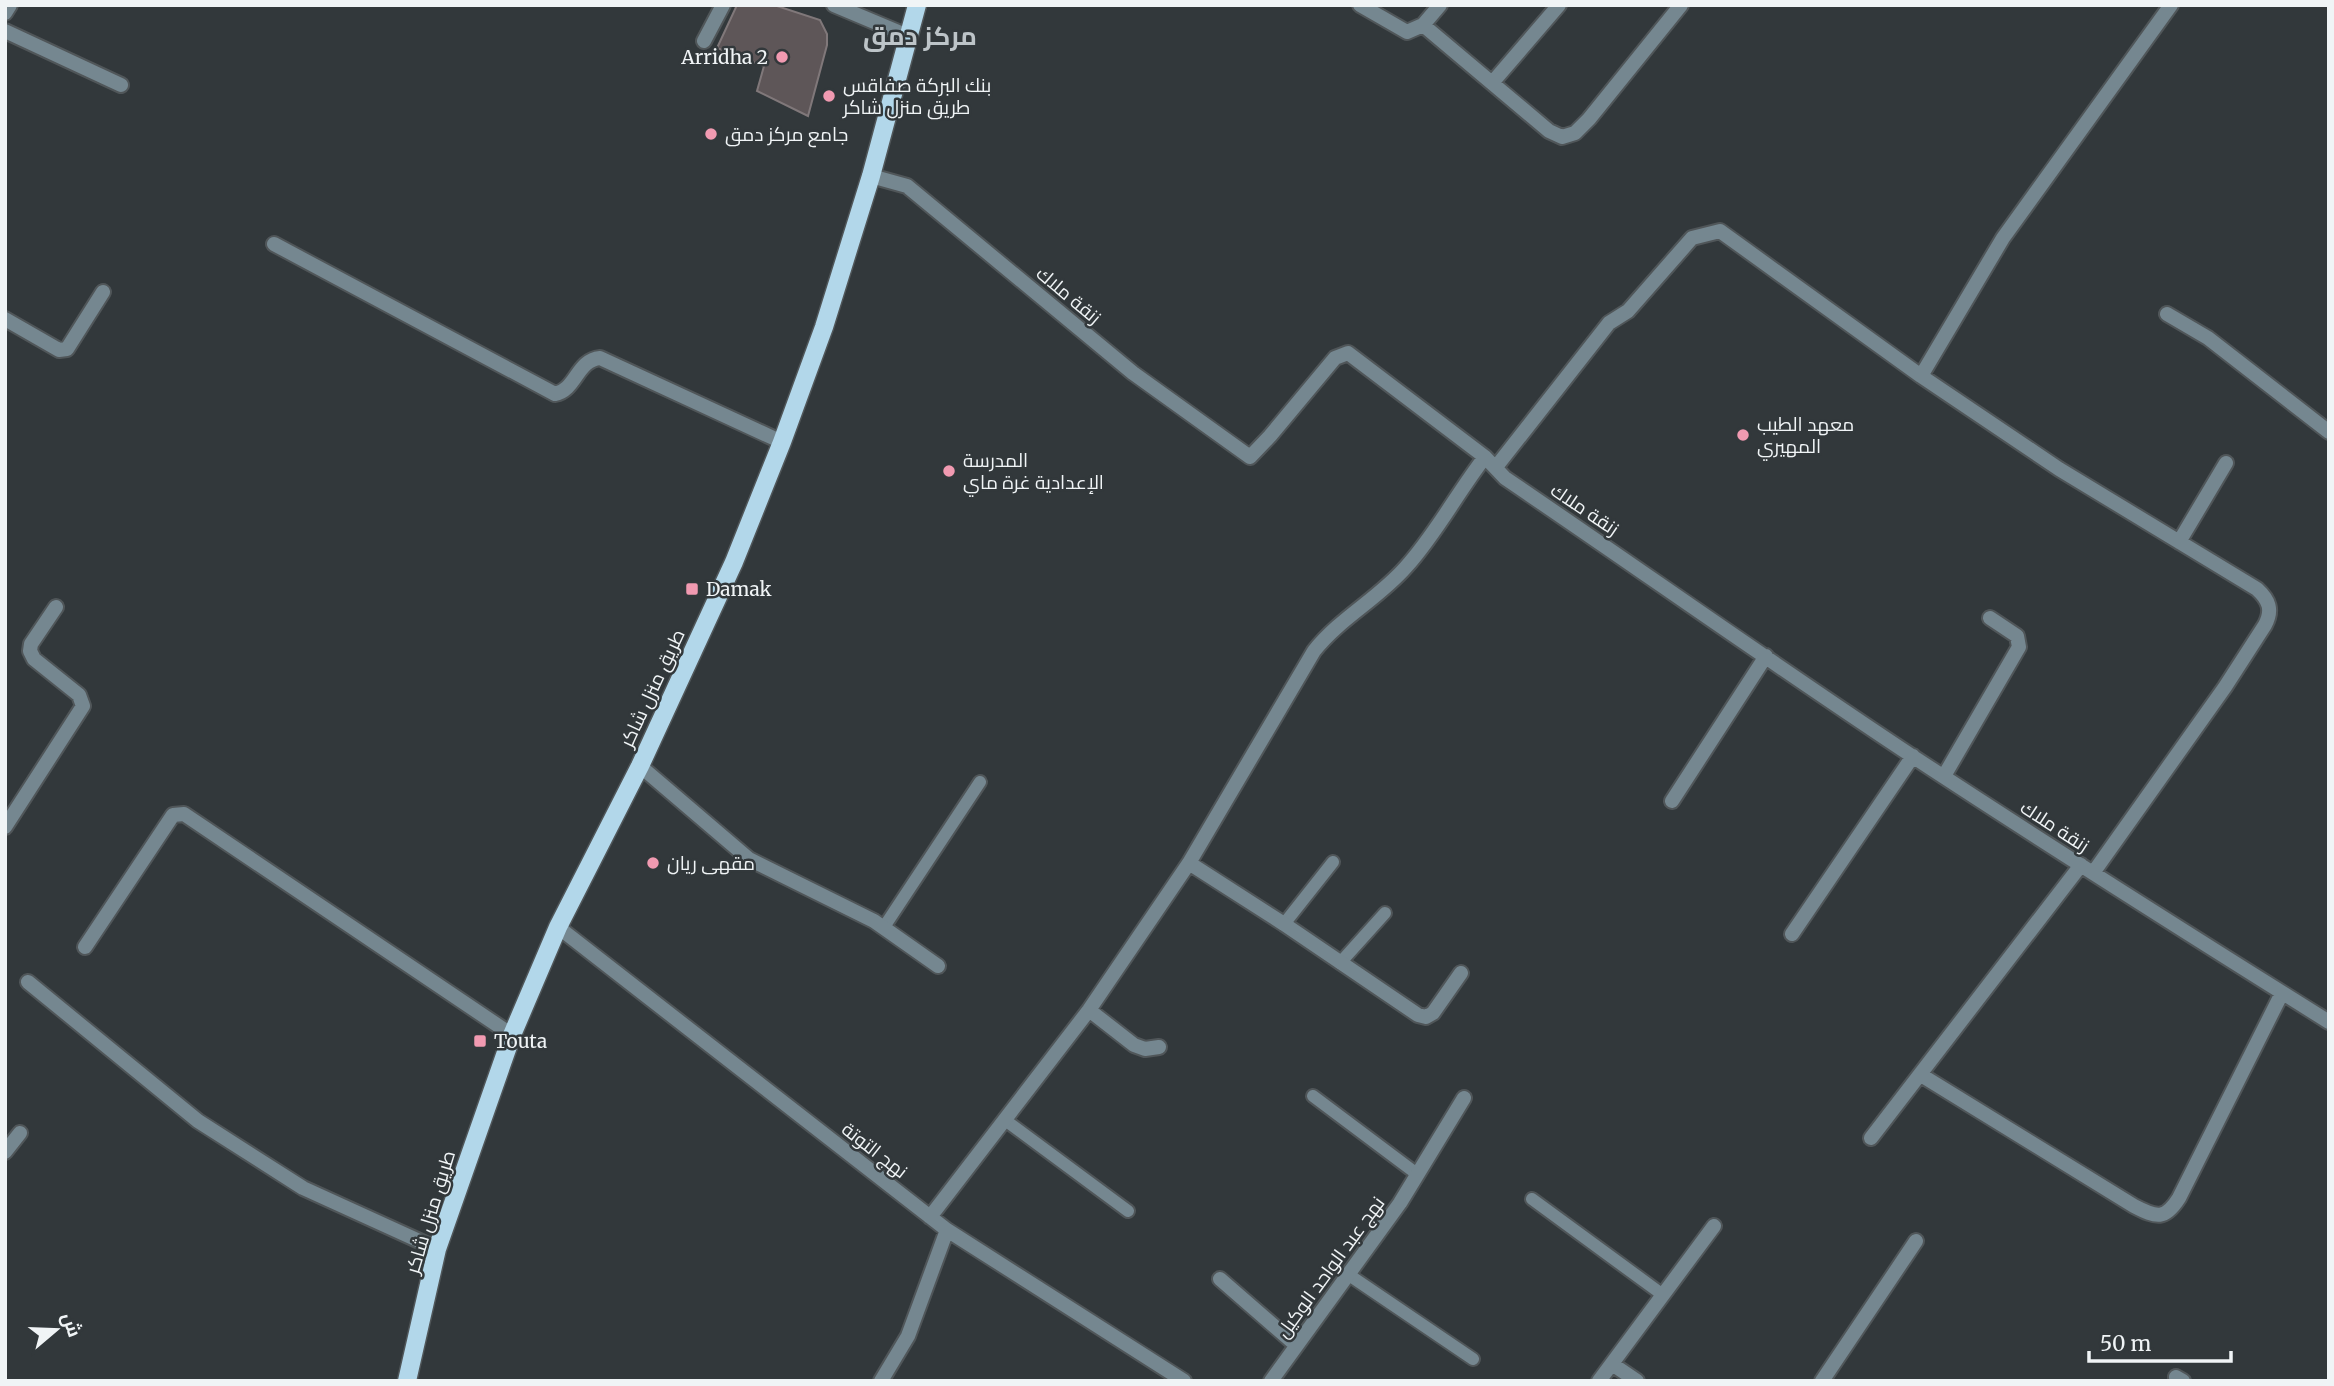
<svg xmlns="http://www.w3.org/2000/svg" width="2334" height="1386" font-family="Merriweather,Cairo,serif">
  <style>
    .building { fill: #5e5658; stroke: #80787a; stroke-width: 2 }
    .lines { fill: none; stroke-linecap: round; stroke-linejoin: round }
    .lane-casing { stroke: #505659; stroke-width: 16 }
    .street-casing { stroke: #505659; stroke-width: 18 }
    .primary-casing { stroke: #505659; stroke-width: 21 }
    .lane { stroke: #758790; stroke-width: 12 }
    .street { stroke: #758790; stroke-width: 14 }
    .primary { stroke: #b2d7ea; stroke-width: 18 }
    .poi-dot { fill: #f19ab1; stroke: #32383b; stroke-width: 2.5 }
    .labels { text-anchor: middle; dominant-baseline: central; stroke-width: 5; stroke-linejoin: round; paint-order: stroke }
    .poi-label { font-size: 19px; fill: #f0f4f6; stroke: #32383b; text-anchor: start }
    .street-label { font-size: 19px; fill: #f0f4f6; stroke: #32383b }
    .district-label { font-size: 26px; font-weight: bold; fill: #bdc4c8; stroke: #32383b }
  </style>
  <rect width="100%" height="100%" fill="#32383b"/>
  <path class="building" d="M737,5H774L820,20L827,34V45L808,116L757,91L764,66L717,48Z"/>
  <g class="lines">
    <defs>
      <path id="lane" d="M1284,924L1333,862
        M884,927L980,782
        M1340,963L1385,913
        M1313,1096L1417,1174
        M1005,1120L1128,1211
        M1532,1199L1663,1295
        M1349,1275L1473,1359"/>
      <path id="street" d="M834,5L910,37
        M1360,5L1407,32L1423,25L1440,5
        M5,13L10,5
        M1423,25L1549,131L1562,137L1575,133L1589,119L1681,5
        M5,31L121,85
        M704,41L723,5
        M1492,83L1559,5
        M871,176L907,186L1133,373L1250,457L1270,436L1335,358L1348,353L1485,457L1505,478C1642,571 1777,667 1915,758C2052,848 2190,935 2329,1022
        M274,244L555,394C576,390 577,360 600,358L782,442
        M2167,314L2208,338L2329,432
        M5,319L59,350L67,349L103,292
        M1921,376L2003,238L2171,5
        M1496,467L1609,323L1628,311L1692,238L1720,231L1921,376L2059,469L2257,589C2269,600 2273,610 2265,625L2225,687L2093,873
        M2179,542L2226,463
        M640,766L749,859L874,921L938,966
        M1944,776L2019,647L2017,636L1990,618
        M1672,801L1766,656
        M5,827L83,706L79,695L34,659L30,651L31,644L56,607
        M1189,863L1284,924L1418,1015L1426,1017L1433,1013L1461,973
        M558,927L947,1230L1184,1381
        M1792,934L1913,756
        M85,947L173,815L184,814L512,1035
        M28,982L198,1121L303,1188L437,1249
        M1089,1010L1134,1045L1145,1049L1159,1047
        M1921,1075L2134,1206C2157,1218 2165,1220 2179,1198L2282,993
        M1871,1138L2081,865
        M5,1152L20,1133
        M930,1217L1089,1010L1189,863L1314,651C1340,618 1378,599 1406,567C1436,534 1457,493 1485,457
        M1220,1279L1296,1345
        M1612,1364L1637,1381
        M2176,1377L2183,1381
        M881,1381L908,1336L947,1230
        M1271,1381L1400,1203L1464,1098
        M1599,1381L1714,1226
        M1822,1381L1916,1241"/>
      <path id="primary" d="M407,1381L437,1249L512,1035L558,927L640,766L734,562L782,442L824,327L871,176L917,5"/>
    </defs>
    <use href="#lane" class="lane-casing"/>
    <use href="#street" class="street-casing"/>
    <use href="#primary" class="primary-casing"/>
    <use href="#lane" class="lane"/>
    <use href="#street" class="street"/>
    <use href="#primary" class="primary"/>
  </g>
  <g class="poi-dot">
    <circle cx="782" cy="57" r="7"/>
    <circle cx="829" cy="96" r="7"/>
    <circle cx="711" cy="134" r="7"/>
    <circle cx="1743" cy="435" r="7"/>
    <circle cx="949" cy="471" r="7"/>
    <rect x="685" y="582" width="14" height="14" rx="3.5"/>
    <circle cx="653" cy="863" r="7"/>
    <rect x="473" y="1034" width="14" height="14" rx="3.5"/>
  </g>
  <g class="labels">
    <g class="poi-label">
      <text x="768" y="57" text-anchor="end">Arridha 2</text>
      <text x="843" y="85">بنك البركة صفاقس<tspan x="843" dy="22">طريق منزل شاكر</tspan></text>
      <text x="725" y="134">جامع مركز دمق</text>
      <text x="1757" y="424">معهد الطيب<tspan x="1757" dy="22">المهيري</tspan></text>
      <text x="963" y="460">المدرسة<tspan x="963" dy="22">الإعدادية غرة ماي</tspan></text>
      <text x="706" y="589">Damak</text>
      <text x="667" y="863">مقهى ريان</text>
      <text x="494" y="1041">Touta</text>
    </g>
    <g class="street-label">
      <text transform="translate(1069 295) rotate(40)">زنقة ملاك</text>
      <text transform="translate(1585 509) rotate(34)">زنقة ملاك</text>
      <text transform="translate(652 688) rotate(-65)">طريق منزل شاكر</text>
      <text transform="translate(2055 826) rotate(33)">زنقة ملاك</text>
      <text transform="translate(875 1150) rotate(38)">نهج التوتة</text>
      <text transform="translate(430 1212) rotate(-73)">طريق منزل شاكر</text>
      <text transform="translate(1330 1267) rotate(-54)">نهج عبد الواحد الوكيل</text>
    </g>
    <g class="district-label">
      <text x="920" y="35">مركز دمق</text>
    </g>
  </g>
  <rect width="2334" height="1386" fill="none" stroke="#f0f4f6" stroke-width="14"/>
  <g transform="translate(56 1330) rotate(71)" stroke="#32383b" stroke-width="5" paint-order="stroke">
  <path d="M0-5L12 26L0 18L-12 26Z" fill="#f0f4f6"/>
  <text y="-10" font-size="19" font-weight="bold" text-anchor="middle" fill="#f0f4f6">ش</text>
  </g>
  <path d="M2089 1351v10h142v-10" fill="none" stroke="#f0f4f6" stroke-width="3.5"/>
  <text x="2100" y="1351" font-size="21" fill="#f0f4f6" stroke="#32383b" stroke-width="5" paint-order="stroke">50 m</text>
</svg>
